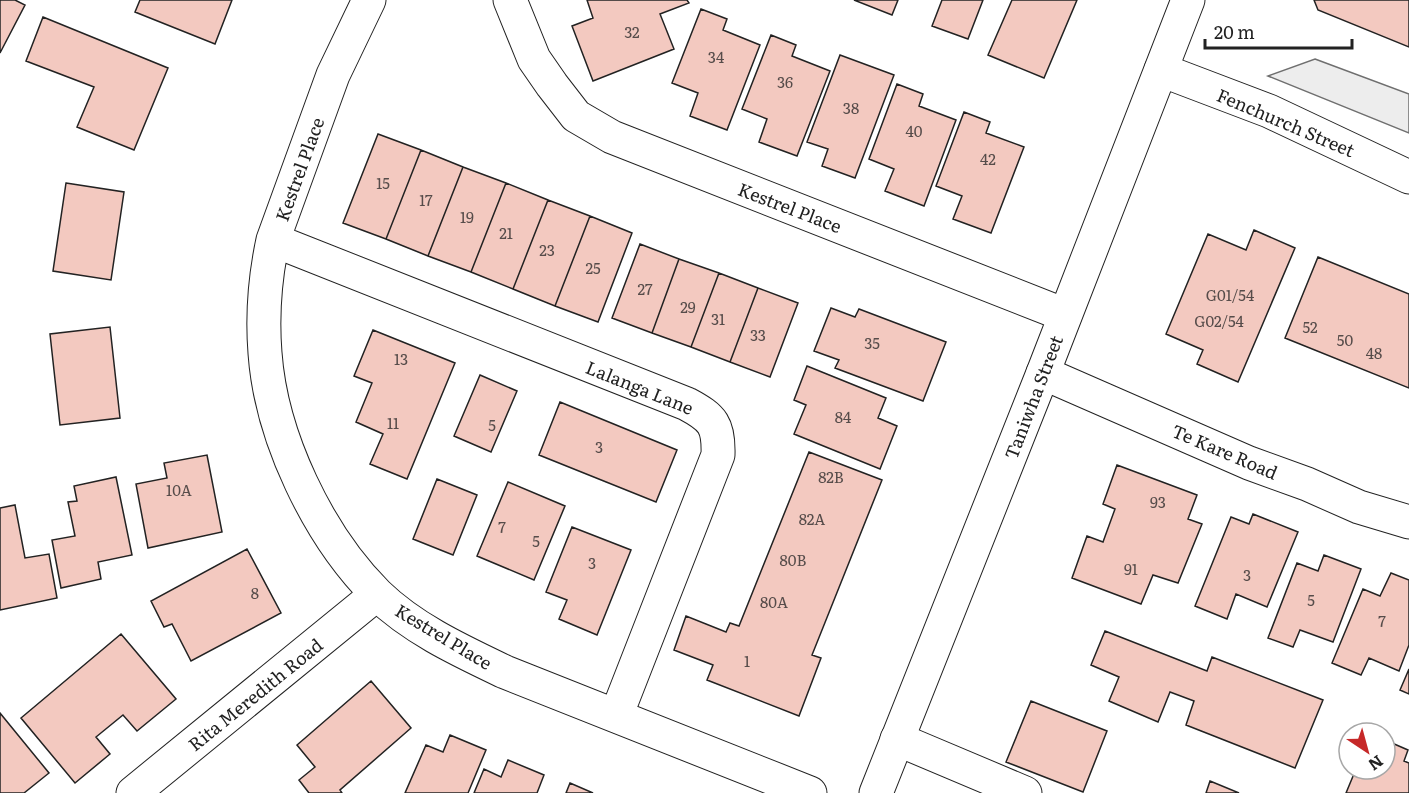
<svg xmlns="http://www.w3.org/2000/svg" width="1409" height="793" font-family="Literata,serif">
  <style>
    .parking { fill: #ededed; stroke: #6f6f6f; stroke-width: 1.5 }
    .building { fill: #f3c9c0; stroke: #222; stroke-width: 1.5 }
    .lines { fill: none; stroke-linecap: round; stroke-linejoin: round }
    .minor-casing { stroke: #222; stroke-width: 35 }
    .major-casing { stroke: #222; stroke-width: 35 }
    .minor { stroke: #fff; stroke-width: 33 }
    .major { stroke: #fff; stroke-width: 33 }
    .labels { text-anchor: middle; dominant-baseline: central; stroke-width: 4.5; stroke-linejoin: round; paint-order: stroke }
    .number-label { font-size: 15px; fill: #564c4a }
    .street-label { font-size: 18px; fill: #222; stroke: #fff }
  </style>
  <rect width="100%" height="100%" fill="#fff"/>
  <path class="parking" d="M1315,59L1409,94V133L1268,76Z"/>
  <path class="building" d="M0,0H15L25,5L0,53Z
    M140,0H232L215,44L135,12Z
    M587,0H687L689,3L660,14L674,49L593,81L572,26L593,18Z
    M854,0H898L892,15Z
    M942,0H983L968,39L932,26Z
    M1012,0H1077L1044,78L988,55Z
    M1314,0H1409V47L1318,10Z
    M701,9L727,19L723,30L760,45L727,130L690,116L698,93L672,83Z
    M43,17L168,68L134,150L77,127L94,87L26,61Z
    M771,35L796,45L792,56L830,71L797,156L759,142L767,119L742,109Z
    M840,55L894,75L855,178L822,166L828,149L807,142Z
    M897,84L923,94L919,106L956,120L924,206L885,191L894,169L869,159Z
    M964,112L990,122L986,133L1024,147L991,233L953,219L962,196L936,186Z
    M378,134L421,150L386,239L343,223Z
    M421,150L463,167L428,256L386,239Z
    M463,167L506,183L471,272L428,256Z
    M66,183L124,192L111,280L53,271Z
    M506,183L548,200L513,289L471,272Z
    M548,200L590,216L555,306L513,289Z
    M590,216L632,233L598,322L555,306Z
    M1254,230L1295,248L1238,382L1197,364L1203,350L1166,334L1208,234L1246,250Z
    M640,244L679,259L652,333L612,318Z
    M1318,257L1409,294V388L1285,338Z
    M679,259L719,273L691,347L652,333Z
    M719,273L758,288L730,362L691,347Z
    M758,288L798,303L770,377L730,362Z
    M831,308L855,317L859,309L946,342L923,401L835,368L839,360L814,351Z
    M110,327L120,418L60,425L50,334Z
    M373,330L455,363L407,479L370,464L383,434L356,422L372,383L354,376Z
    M807,366L886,398L878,418L897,426L880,469L794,434L806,405L794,400Z
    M480,375L517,391L491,452L454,436Z
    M560,402L677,450L656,502L539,455Z
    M809,452L882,480L812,655L821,658L799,716L707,680L713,665L674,650L686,616L726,632L730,623L739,626Z
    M207,455L222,532L148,548L136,484L167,478L164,463Z
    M1117,465L1197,495L1188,519L1202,524L1178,583L1153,575L1141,604L1072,578L1087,536L1103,542L1115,509L1103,504Z
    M116,477L132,555L98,562L101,579L61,588L52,540L75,536L68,502L77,501L74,486Z
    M437,479L477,495L453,555L413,539Z
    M508,482L565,506L534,580L477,556Z
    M15,505L25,558L49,554L57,598L0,610V508Z
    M1253,514L1298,532L1267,607L1236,594L1227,619L1195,606L1231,517L1249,524Z
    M572,527L631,550L597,635L559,619L567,600L546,592Z
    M247,549L281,613L191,661L172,624L164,627L151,601Z
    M1324,555L1361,569L1333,642L1300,630L1293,647L1268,638L1297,563L1318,571Z
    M1391,573L1409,580V645L1399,671L1369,658L1361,675L1332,663L1363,589L1380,596Z
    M1105,631L1207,671L1212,657L1323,700L1295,768L1186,725L1194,701L1170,692L1158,722L1109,701L1119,677L1091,665Z
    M121,634L176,699L137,731L123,715L96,737L110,754L75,783L21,718Z
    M1409,669V694L1400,690Z
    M371,681L411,728L340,790L342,793H309L299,780L315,767L297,745Z
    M1031,701L1107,731L1083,792L1006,762Z
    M0,713L49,773L24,793H0Z
    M450,735L486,750L468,793H405L426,745L443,752Z
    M1385,740L1408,750L1404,761L1409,763V793H1346L1356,769H1385Z
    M508,760L544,775L537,793H474L484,769L501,777Z
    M1210,781L1239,793H1206Z
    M570,783L593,793H566Z"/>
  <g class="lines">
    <defs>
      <path id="minor" d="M369,0L333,75L273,240C265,277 262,315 265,353C271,437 318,535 377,594C413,629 461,651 505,672L810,793
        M510,0L534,59L552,85L576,116L612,137L1065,315
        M1161,70L1269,111L1409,177
        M273,240L687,404C713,418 719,425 718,455L616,716
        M1043,373L1249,463L1307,484L1359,507L1409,522
        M897,739L1025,793
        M133,793L377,594"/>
      <path id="major" d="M876,793L1043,373L1188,0"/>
    </defs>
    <use href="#minor" class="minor-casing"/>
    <use href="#major" class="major-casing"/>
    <use href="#minor" class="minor"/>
    <use href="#major" class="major"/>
  </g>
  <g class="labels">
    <g class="number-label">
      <text x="632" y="31">32</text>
      <text x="716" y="56">34</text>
      <text x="785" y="81">36</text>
      <text x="851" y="107">38</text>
      <text x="914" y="130">40</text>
      <text x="988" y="158">42</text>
      <text x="383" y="182">15</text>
      <text x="426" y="199">17</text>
      <text x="467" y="216">19</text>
      <text x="506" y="232">21</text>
      <text x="547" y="249">23</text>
      <text x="593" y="267">25</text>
      <text x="645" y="288">27</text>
      <text x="1230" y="294">G01/54</text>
      <text x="688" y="306">29</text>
      <text x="718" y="318">31</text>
      <text x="1219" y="320">G02/54</text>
      <text x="1310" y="326">52</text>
      <text x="758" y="334">33</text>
      <text x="1345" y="339">50</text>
      <text x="872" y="342">35</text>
      <text x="1374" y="352">48</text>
      <text x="401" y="358">13</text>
      <text x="843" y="416">84</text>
      <text x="393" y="422">11</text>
      <text x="492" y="424">5</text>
      <text x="599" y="446">3</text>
      <text x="831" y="476">82B</text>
      <text x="179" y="489">10A</text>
      <text x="1158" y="501">93</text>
      <text x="812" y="518">82A</text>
      <text x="502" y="526">7</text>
      <text x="536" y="540">5</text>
      <text x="793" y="559">80B</text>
      <text x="592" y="562">3</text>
      <text x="1131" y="568">91</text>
      <text x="1247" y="574">3</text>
      <text x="255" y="592">8</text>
      <text x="1311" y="599">5</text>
      <text x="774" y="601">80A</text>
      <text x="1382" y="620">7</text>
      <text x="747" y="660">1</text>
    </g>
    <g class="street-label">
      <text transform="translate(1286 122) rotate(23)">Fenchurch Street</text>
      <text transform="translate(299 169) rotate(-70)">Kestrel Place</text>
      <text transform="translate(790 207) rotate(21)">Kestrel Place</text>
      <text transform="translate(640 387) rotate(22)">Lalanga Lane</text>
      <text transform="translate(1033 397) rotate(-69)">Taniwha Street</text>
      <text transform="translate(1225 451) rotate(23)">Te Kare Road</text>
      <text transform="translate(444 636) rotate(31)">Kestrel Place</text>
      <text transform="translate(255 694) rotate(-39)">Rita Meredith Road</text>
    </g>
  </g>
  <g transform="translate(1367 751) rotate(144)"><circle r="28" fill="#ffffff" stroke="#a7a7a7" stroke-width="1.5"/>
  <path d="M0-4.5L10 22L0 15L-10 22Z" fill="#c62828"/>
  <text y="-9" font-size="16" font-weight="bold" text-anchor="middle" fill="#222222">N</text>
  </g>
  <path d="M1205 39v9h147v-9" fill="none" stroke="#222222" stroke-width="3"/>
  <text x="1214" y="39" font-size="18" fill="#222222" stroke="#ffffff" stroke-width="4.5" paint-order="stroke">20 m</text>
</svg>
